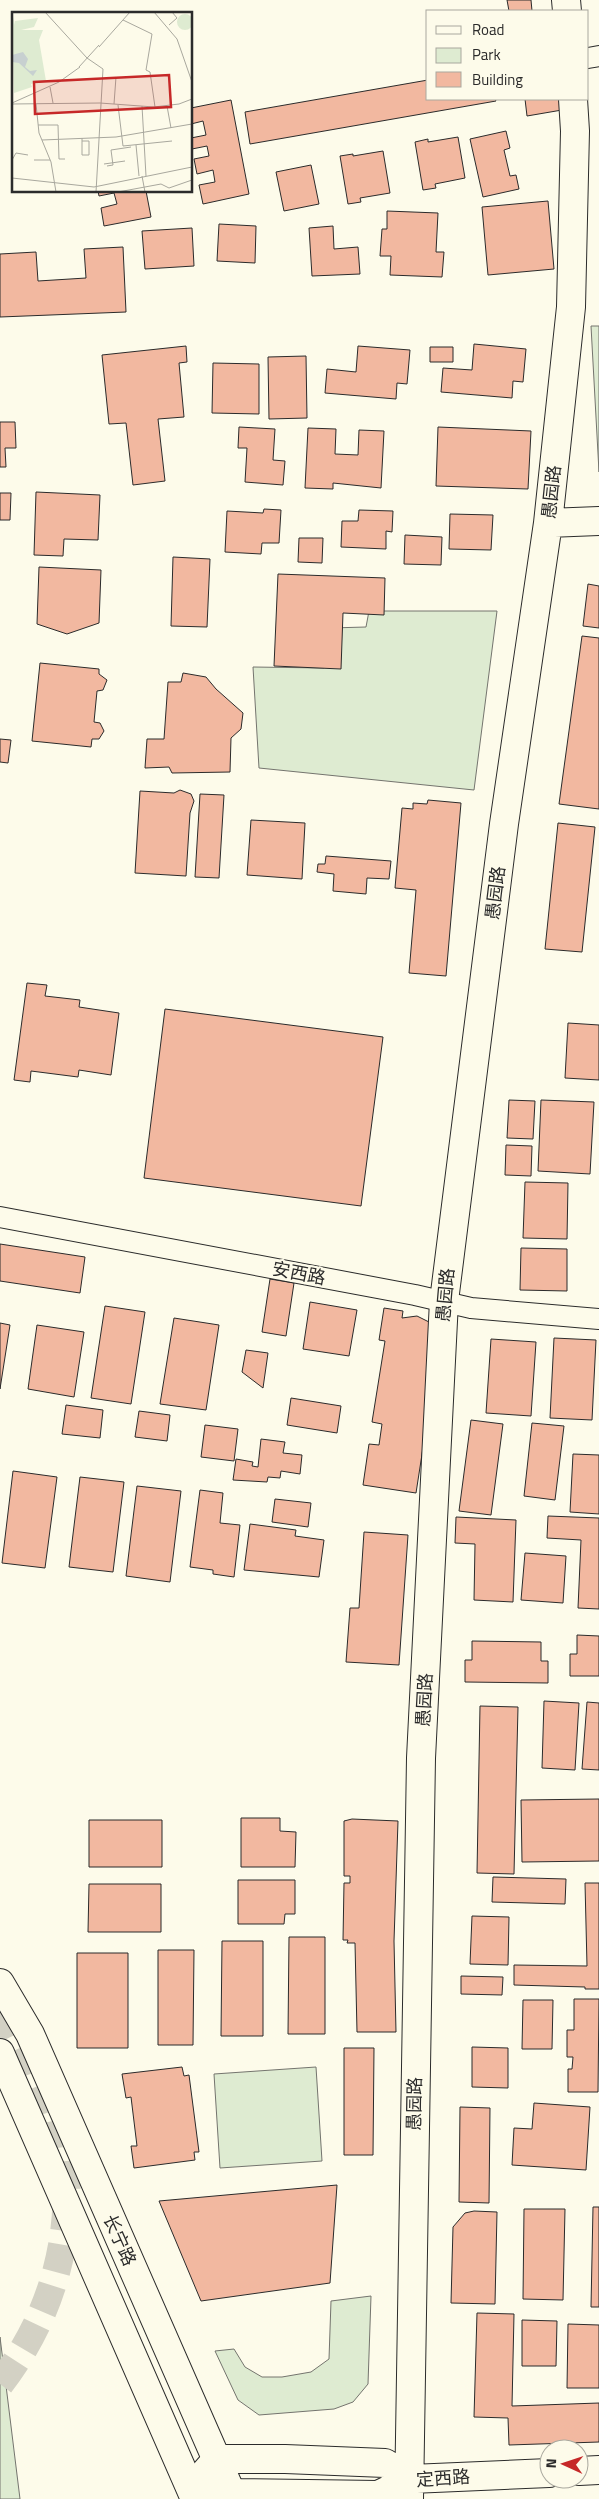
<svg xmlns="http://www.w3.org/2000/svg" width="599" height="2499" font-family="'Titillium Web','Noto Sans SC',sans-serif">
  <style>
    .green { fill: #deebd1; stroke: #74746e }
    .building { fill: #f2b8a0; stroke: #2b2b2b }
    .lines { fill: none; stroke-linecap: round; stroke-linejoin: round }
    .highway-tunnel { stroke: #d3d1c4; stroke-width: 28; stroke-dasharray: 28 14; stroke-linecap: butt }
    .street-casing { stroke: #2b2b2b; stroke-width: 22 }
    .secondary-casing { stroke: #2b2b2b; stroke-width: 30 }
    .primary-casing { stroke: #2b2b2b; stroke-width: 30 }
    .street { stroke: #fdfbea; stroke-width: 20 }
    .secondary { stroke: #fdfbea; stroke-width: 28 }
    .primary { stroke: #fdfbea; stroke-width: 28 }
    .labels { text-anchor: middle; dominant-baseline: central; stroke-width: 4; stroke-linejoin: round; paint-order: stroke }
    .street-label { font-size: 18px; fill: #2b2b2b; stroke: #fdfbea }
    .inset-road { fill: none; stroke: #a9a89e; stroke-width: 1 }
    .view { fill: #c62828; fill-opacity: 0.15; stroke: #c62828; stroke-width: 2.5 }
    .inset-edge { fill: none; stroke: #2b2b2b; stroke-width: 2.5 }
  </style>
  <rect width="100%" height="100%" fill="#fdfbea"/>
  <path class="green" d="M591,326H599V472Z
    M369,611H497L474,790L259,768L253,667L324,668L330,628L366,627Z
    M316,2067L322,2161L220,2168L214,2074Z
    M371,2296L368,2384L353,2402L334,2409L259,2415L238,2400L215,2351L234,2349L245,2367L262,2377H282L311,2372L329,2359L331,2301Z
    M0,2337L20,2499H0Z"/>
  <path class="building" d="M507,0H531L532,11H509Z
    M428,80V99H495L496,101L250,144L245,112Z
    M525,99H560L562,110L527,116Z
    M231,100L249,194L203,204L199,185L215,182L213,170L197,174L194,159L209,156L207,146L192,149L191,138L206,135L203,121L191,124V108Z
    M506,131L510,148L504,150L510,176L516,175L519,189L483,197L470,139Z
    M458,137L465,178L435,184L436,188L423,190L415,142L428,139V142Z
    M383,151L390,193L360,198L361,202L348,204L340,156L353,154V156Z
    M311,165L319,204L284,211L276,172Z
    M98,191H146L151,217L104,226L101,208L117,204L114,193L99,196Z
    M548,201L554,269L488,275L482,207Z
    M387,211L438,213L436,252H444L442,277L390,275L391,256H380L382,229H387Z
    M219,224L256,226L255,263L217,261Z
    M333,226L334,249L358,247L360,274L312,276L309,228Z
    M192,228L194,266L145,269L142,231Z
    M123,247L126,312L0,317V254L36,252L38,281L86,278L84,249Z
    M474,344L526,349L523,382L513,381L512,398L441,392L443,368L472,370Z
    M186,346L187,362L179,363L184,417L158,419L165,481L133,485L126,423L109,424L102,355Z
    M358,346L410,350L407,384L397,383L396,399L325,393L327,369L356,372Z
    M430,347H453V362H430Z
    M306,356L307,418L269,419L268,357Z
    M213,363L259,364V414L212,413Z
    M0,422H15L16,448H5L6,467H0Z
    M239,427L275,429L273,460L285,461L283,485L245,482L247,448H238Z
    M438,427L531,431L528,489L436,486Z
    M308,428L336,429L335,454L358,455L359,430L384,431L381,488L333,483V489L305,488Z
    M36,492L100,495L98,540L64,539L63,556L34,555Z
    M0,493H11L10,520H0Z
    M264,509L281,510L279,543H262L261,554L225,552L227,511L263,513Z
    M359,510L393,511L392,532L386,531V549L341,547L342,521H358Z
    M450,514L493,515L491,550L449,549Z
    M405,535L442,537L441,565L404,564Z
    M299,538H323L322,563L298,562Z
    M173,557L210,559L207,627L171,626Z
    M39,567L101,570L99,623L67,634L37,624Z
    M278,574L385,578L384,615L343,613L341,669L274,666Z
    M588,584L599,586V628L583,626Z
    M582,636L599,638V809L559,804Z
    M40,663L99,669V674L107,680L103,690L97,691L94,722L100,723L104,731L99,739H92L91,747L32,741Z
    M183,673L206,677L216,689L243,713L241,729L231,738L230,772L172,773L169,767L145,768L147,739H164L168,682H181Z
    M0,739L11,740L8,763L0,762Z
    M180,790L191,794L194,801L190,813L186,876L135,873L140,791L174,793Z
    M200,794L224,795L219,878L195,877Z
    M428,800L461,803L446,976L409,973L416,890L395,888L402,808L413,809V803L427,804Z
    M251,820L305,823L302,879L247,875Z
    M558,823L595,827L582,952L545,949Z
    M326,856L391,861L389,879L367,878L366,894L333,891L334,874L317,872L318,864H325Z
    M27,983L47,985L45,996L80,1000L79,1007L119,1013L111,1075L79,1070L78,1077L31,1071L30,1082L14,1080Z
    M165,1009L383,1037L361,1206L144,1178Z
    M568,1023L599,1025V1080L565,1078Z
    M509,1100L535,1101L533,1139L507,1138Z
    M541,1100L594,1102L590,1174L538,1171Z
    M506,1145L532,1146L531,1176L505,1175Z
    M525,1182L568,1183L567,1239L523,1238Z
    M0,1244L85,1257L80,1293L0,1281Z
    M521,1248L567,1249V1291L520,1290Z
    M270,1279L294,1283L286,1336L262,1332Z
    M310,1302L357,1310L349,1356L303,1349Z
    M105,1306L145,1312L131,1404L91,1398Z
    M384,1308L403,1311L402,1318L417,1316L433,1324L438,1351L416,1493L363,1485L369,1444L379,1445L382,1424L372,1422L385,1341L379,1340Z
    M174,1318L219,1325L206,1410L160,1404Z
    M0,1323L10,1325L0,1389Z
    M37,1325L84,1332L74,1397L28,1389Z
    M554,1338L596,1340L592,1420L550,1418Z
    M491,1339L536,1342L531,1416L486,1413Z
    M246,1350L268,1353L263,1388L242,1372Z
    M291,1398L341,1406L337,1433L287,1425Z
    M66,1405L103,1410L100,1438L62,1434Z
    M139,1411L170,1415L167,1441L135,1437Z
    M471,1420L503,1424L491,1515L459,1511Z
    M532,1423L564,1426L555,1500L524,1496Z
    M205,1425L238,1429L234,1461L201,1457Z
    M261,1439L285,1442L283,1453L302,1455L300,1474L281,1471L280,1478L268,1477L267,1482L233,1480L236,1459L253,1462L252,1466L258,1467Z
    M573,1454L599,1455V1514L570,1512Z
    M13,1471L57,1477L45,1568L2,1563Z
    M80,1477L124,1482L113,1572L69,1567Z
    M137,1486L181,1491L170,1582L126,1576Z
    M200,1490L223,1493L220,1523L240,1525L234,1577L213,1574V1570L190,1567Z
    M275,1499L311,1503L308,1527L272,1522Z
    M548,1516L599,1518V1609L578,1608L581,1540L547,1538Z
    M456,1517L516,1520L513,1602L474,1600L475,1544L455,1543Z
    M250,1524L296,1530L295,1536L324,1540L319,1577L244,1570Z
    M364,1532L408,1535L399,1665L346,1662L350,1608H359Z
    M525,1553L566,1556L563,1603L521,1600Z
    M577,1635L599,1636V1676H570V1654H577Z
    M472,1641L541,1642V1661H548V1683L465,1682V1660H472Z
    M544,1701L579,1703L575,1770L542,1768Z
    M587,1702L599,1703V1770L582,1769Z
    M480,1706L518,1707L514,1874L477,1873Z
    M599,1799V1861L522,1862L521,1800Z
    M241,1818H280V1831L296,1832L295,1867H241Z
    M352,1819L398,1821L394,1941L396,2032H357L355,1943H347L348,1940H343L344,1883H350V1876H344V1821Z
    M89,1820H162V1867H89Z
    M493,1877L566,1879L565,1904L492,1902Z
    M238,1880H295V1914H285L284,1924H238Z
    M585,1883H599V1989H585V1987L514,1985V1965L587,1966Z
    M89,1884H161V1932H88Z
    M472,1916L509,1917L508,1965L470,1964Z
    M289,1937H325V2034H288Z
    M222,1941H263V2036H221Z
    M158,1950H194L193,2045H158Z
    M77,1953H128V2048H77Z
    M461,1976L503,1977L502,1995L461,1994Z
    M574,1999H599L598,2092H568V2069H572L573,2057H567V2030H574Z
    M523,2000H553L552,2049H522Z
    M472,2047L508,2048V2088L472,2087Z
    M344,2048H374L373,2155H344Z
    M182,2067L184,2076L189,2075L199,2152H194L195,2160L134,2168L131,2146H137L131,2097L126,2098L122,2074Z
    M534,2103L590,2107L586,2170L512,2165L514,2128L532,2129Z
    M460,2107L490,2108L489,2203L459,2202Z
    M337,2185L330,2283L201,2301L159,2201Z
    M593,2207H599V2307H591Z
    M524,2209H565L563,2300L523,2299Z
    M474,2211L497,2212L495,2304L451,2303L453,2227L465,2213Z
    M477,2313L514,2314L512,2406L599,2403V2442L509,2445L508,2418L474,2417Z
    M522,2320L557,2321L556,2366H522Z
    M568,2324L599,2325V2388H567Z"/>
  <g class="lines">
    <path class="highway-tunnel" d="M0,2011C23,2050 38,2092 49,2135
      M0,2384C62,2303 81,2207 56,2109"/>
    <defs>
      <path id="street" d="M588,58L599,56
        M0,1217L415,1295L471,1308L599,1319"/>
      <path id="secondary" d="M566,0L567,11
        M548,523L599,521
        M579,2471L599,2470
        M202,2476L217,2459H285L385,2463L411,2479
        M192,2488L232,2493L378,2495L411,2479L549,2473
        M409,2499L421,1758L444,1301L504,824L548,523L571,307L575,131L573,99"/>
      <path id="primary" d="M0,1983L30,2034L234,2499
        M0,2053L195,2499"/>
    </defs>
    <use href="#street" class="street-casing"/>
    <use href="#secondary" class="secondary-casing"/>
    <use href="#primary" class="primary-casing"/>
    <use href="#street" class="street"/>
    <use href="#secondary" class="secondary"/>
    <use href="#primary" class="primary"/>
  </g>
  <g class="labels">
    <g class="street-label">
      <text transform="translate(551 492) rotate(-84)">愚园路</text>
      <text transform="translate(495 893) rotate(-83)">愚园路</text>
      <text transform="translate(299 1273) rotate(11)">安西路</text>
      <text transform="translate(445 1295) rotate(-85)">愚园路</text>
      <text transform="translate(424 1700) rotate(-87)">愚园路</text>
      <text transform="translate(414 2104) rotate(-89)">愚园路</text>
      <text transform="translate(120 2240) rotate(66)">长宁路</text>
      <text transform="translate(443 2478) rotate(-4)">定西路</text>
    </g>
  </g>
  <g transform="translate(12 12)">
    <rect width="180" height="180" fill="#fdfbea"/>
    <path d="M0,0L3,13V9L26,6L22,15L9,18H31L27,28L34,69L19,72L20,75L2,81ZM165 10a8 8 0 1 1 16 0a8 8 0 1 1-16 0Z" fill="#deebd1"/>
    <path d="M11,40L16,47L13,55L18,59L25,58L21,64L7,51L0,50V43Z" fill="#c7d0d0"/>
    <path class="inset-road" d="M33,0L75,46L91,57L84,180M142,0L165,27L180,70M111,8L140,22L134,58L138,60L143,95M157,13L165,6L160,0M87,35L118,0M67,55L87,33M38,75L41,91M0,91L47,70L68,55M0,92L88,91L142,95L167,92L180,87M24,92L27,121L39,150L44,180M102,92L104,65M106,93L111,134L160,129M130,94L134,164M155,94L159,116M26,113H46L47,147H53M70,126V143H77V129H70M30,128L104,125L180,112M124,133L127,164M0,148L4,141L16,143M22,148H38M92,152L113,149M95,154L101,153L99,138L119,135M130,164L133,180M0,166L82,175L180,155M106,180L149,172L157,176L180,168"/>
    <path class="view" d="M157,63L159,95L23,102L22,70Z"/>
    <rect width="180" height="180" class="inset-edge"/>
  </g>
  <rect x="426" y="10" width="162" height="90" fill="#fdfbea" stroke="#a9a89e"/>
  <rect x="436" y="26" width="25" height="8" fill="#fdfbea" stroke="#a9a89e"/>
  <text x="472" y="35" font-size="15" fill="#2b2b2b">Road</text>
  <rect x="436" y="48" width="25" height="15" fill="#deebd1" stroke="#a9a89e"/>
  <text x="472" y="60" font-size="15" fill="#2b2b2b">Park</text>
  <rect x="436" y="72" width="25" height="15" fill="#f2b8a0" stroke="#a9a89e"/>
  <text x="472" y="85" font-size="15" fill="#2b2b2b">Building</text>
  <g transform="translate(564 2464) rotate(273)"><circle r="24" fill="#fdfbea" stroke="#a9a89e"/>
  <path d="M0-4L9 19L0 12L-9 19Z" fill="#c62828"/>
  <text y="-8" font-size="14" font-weight="bold" text-anchor="middle" fill="#2b2b2b">N</text>
  </g>
</svg>
